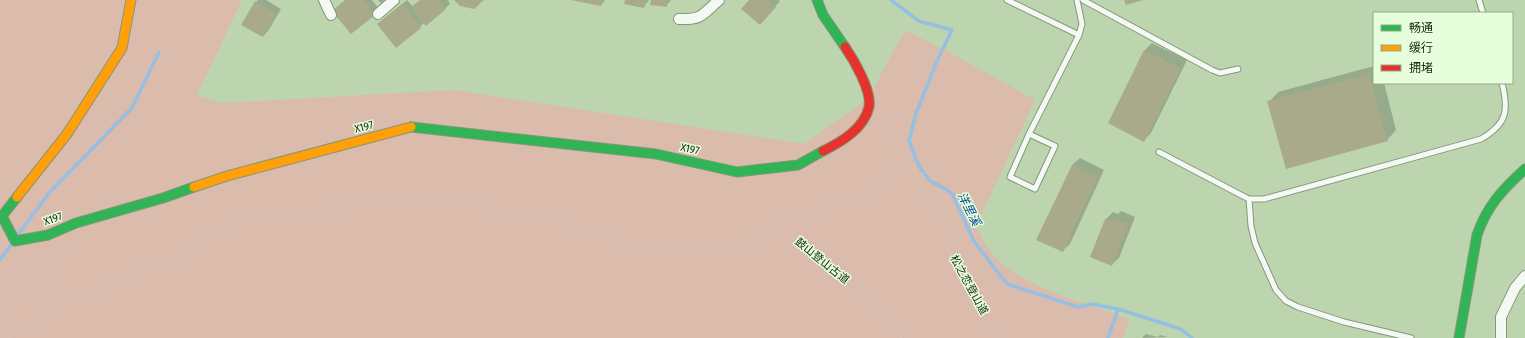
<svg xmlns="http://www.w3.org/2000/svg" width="1525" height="338" font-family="'Fira Sans Condensed','Noto Sans SC',sans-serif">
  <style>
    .green { fill: #dbbbac }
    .shadow { fill: #0003 }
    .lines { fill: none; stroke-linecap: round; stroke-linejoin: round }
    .stream { stroke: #95bfe3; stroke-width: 3.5 }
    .building { fill: #a8aa8a }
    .lane-casing { stroke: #84977a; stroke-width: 7 }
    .street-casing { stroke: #84977a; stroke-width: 12 }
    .fast-casing { stroke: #84977a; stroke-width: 11 }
    .slow-casing { stroke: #84977a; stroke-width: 11 }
    .jam-casing { stroke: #84977a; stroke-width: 11 }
    .path { stroke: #c5cdc1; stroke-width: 2; stroke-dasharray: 1 3; stroke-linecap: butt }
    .lane { stroke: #f5f9f3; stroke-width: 5 }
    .street { stroke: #f5f9f3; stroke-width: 10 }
    .fast { stroke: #30b455; stroke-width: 9 }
    .slow { stroke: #ff9f0a; stroke-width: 9 }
    .jam { stroke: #e5322d; stroke-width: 9 }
    .labels { text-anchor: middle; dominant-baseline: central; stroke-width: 3; stroke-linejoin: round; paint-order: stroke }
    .street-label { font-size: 11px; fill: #18290e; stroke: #e6fedb }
    .water-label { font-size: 12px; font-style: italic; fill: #004794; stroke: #e6fedb }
  </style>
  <rect width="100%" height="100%" fill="#bcd5af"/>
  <path class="green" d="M0,0H242L197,95L221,103L454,90L804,144L867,100L905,30L945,50L1035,100L976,226C982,237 989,252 998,260C1031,290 1087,304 1129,319L1123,338H0Z"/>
  <path class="shadow" d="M258,0H266L281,9L268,31L263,36L256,2Z
    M345,0H372L379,9L375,14Z
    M378,0H384L381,3Z
    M407,0L413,7L421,0H448L450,4L426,25L424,23L420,27L384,19Z
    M572,0H605L601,5Z
    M626,0H649L644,6Z
    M652,0H671L666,6Z
    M750,0H778L780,1L765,19Z
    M1152,43L1187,60L1151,133L1144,140L1109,123L1145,50Z
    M1374,66V83H1384L1396,130L1387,140L1269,102L1278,92Z
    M1080,158L1104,170L1070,244L1062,251L1072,165Z
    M1121,211L1135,217L1119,258L1111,265L1091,256L1106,219L1113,212L1118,214Z
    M1146,334L1158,337L1160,335L1168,337L1142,338Z"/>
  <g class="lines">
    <path class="stream" d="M891,0L919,21L952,30L936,63L928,84L916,113L909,141L919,166L930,181L946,189L953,195L973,240L1007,284L1075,306L1080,307L1092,304L1118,309L1108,338
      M17,236L49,193L132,108L159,52
      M0,260L12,243
      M1118,309L1181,329L1192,338"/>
  </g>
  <path class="building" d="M345,0H364L375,15L351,34L332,11Z
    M420,0H439L446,9L426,26L410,8Z
    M454,0H484L474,9L460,6Z
    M571,0H602L601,6Z
    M625,0H646L644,8L624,4Z
    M651,0H668L667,7L650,5Z
    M749,0H768L776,7L760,25L741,9Z
    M1124,0H1143L1126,5Z
    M255,1L277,14L263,37L241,25Z
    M402,4L421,28L396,48L377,24Z
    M1144,50L1181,68L1144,142L1108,123Z
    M1369,74L1388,141L1286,169L1267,101Z
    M1072,165L1098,177L1063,252L1036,240Z
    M1113,218L1129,224L1112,266L1090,257L1105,219L1111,221Z"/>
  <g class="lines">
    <defs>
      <path id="lane" d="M1007,0L1079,35L1029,134L1010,177L1035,189L1055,146L1029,134
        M1077,0L1082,24L1079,35
        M1083,0L1212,70L1220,73L1238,69
        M1479,0L1483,13
        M1159,152L1241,195L1249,199H1264L1481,139C1507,124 1509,111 1502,83
        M1249,199L1251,226L1255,243L1276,290L1286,301L1298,307L1344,322L1411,338"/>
      <path id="street" d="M324,0L331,15
        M378,14L394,0
        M679,19C702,20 702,15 719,0
        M1501,338V317L1515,288L1525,276"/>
      <path id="fast" d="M817,0L823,15L845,47
        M411,127L656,154L737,172L798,165L823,151
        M17,197L2,216L15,241L48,235L76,223L163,198L194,187
        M1459,338L1477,235C1487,206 1502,190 1525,169"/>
      <path id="slow" d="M194,187L227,176L411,127
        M17,197L67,134L122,48L131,0"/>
      <path id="jam" d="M823,151C841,142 864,129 869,107C872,91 854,60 845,47"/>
    </defs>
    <use href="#lane" class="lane-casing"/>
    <use href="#street" class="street-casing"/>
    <use href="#fast" class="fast-casing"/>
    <use href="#slow" class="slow-casing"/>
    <use href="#jam" class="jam-casing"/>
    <path class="path" d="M925,54L946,64
      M916,75L940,89
      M890,124L896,143L916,170L919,186L929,194L947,224L950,251L966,284L994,330L1002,338
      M920,185L928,164
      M3,305L16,303L30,294L48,278L65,253L70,239
      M0,306L3,305V299L9,289L38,250
      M9,338L29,328L44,309L96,292L178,258L211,234L259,217L354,206L433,199L480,207L511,216L537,213L566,221L638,251H687L756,240L784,222
      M901,338L884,313L854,287L794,240L784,222L787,218L831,204L855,194L882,192L890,171L916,170"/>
    <use href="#lane" class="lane"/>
    <use href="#street" class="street"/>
    <use href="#fast" class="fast"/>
    <use href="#slow" class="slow"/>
    <use href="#jam" class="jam"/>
  </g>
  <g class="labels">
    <g class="street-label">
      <text transform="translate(364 127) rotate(-15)">X197</text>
      <text transform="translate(690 149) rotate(12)">X197</text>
      <text transform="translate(53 219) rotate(-20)">X197</text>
      <text transform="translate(822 261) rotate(39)">鼓山登山古道</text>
      <text transform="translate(969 285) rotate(61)">松之恋登山道</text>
    </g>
    <g class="water-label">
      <text transform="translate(969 209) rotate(63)">洋里溪</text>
    </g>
  </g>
  <rect x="1373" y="12" width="140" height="72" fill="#e6fedb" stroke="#94a989"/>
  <rect x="1381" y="25" width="20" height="6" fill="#30b455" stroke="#94a989"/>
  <text x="1409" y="32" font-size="12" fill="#18290e">畅通</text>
  <rect x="1381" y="45" width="20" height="6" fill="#ff9f0a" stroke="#94a989"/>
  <text x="1409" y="52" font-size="12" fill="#18290e">缓行</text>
  <rect x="1381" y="65" width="20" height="6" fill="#e5322d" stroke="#94a989"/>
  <text x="1409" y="72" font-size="12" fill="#18290e">拥堵</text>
</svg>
